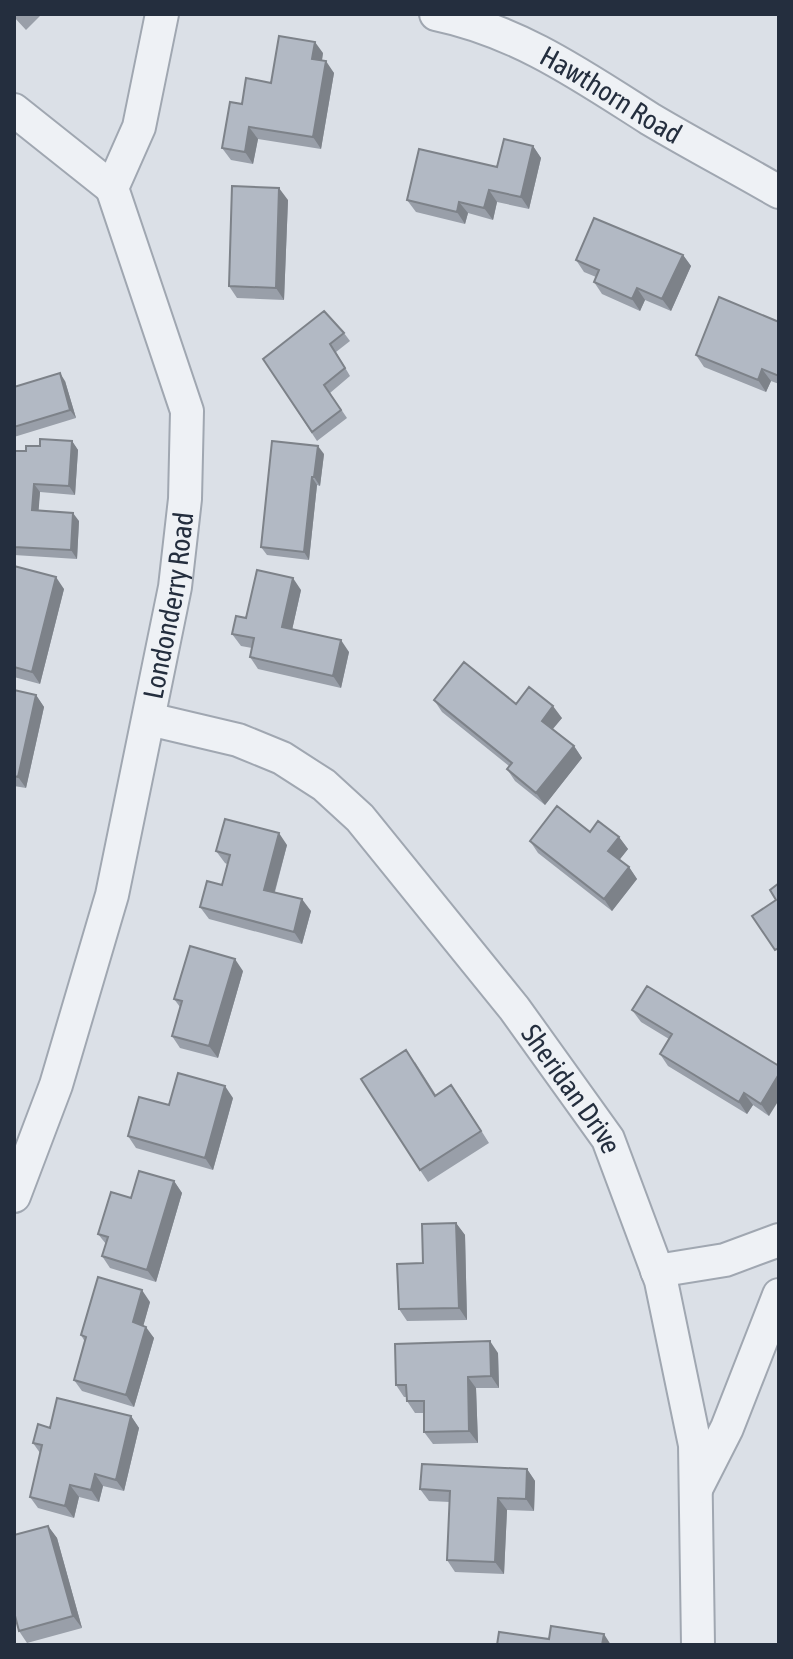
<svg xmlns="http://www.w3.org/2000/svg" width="793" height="1659" font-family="'Asap Condensed',sans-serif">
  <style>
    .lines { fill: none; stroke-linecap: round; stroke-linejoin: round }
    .minor-casing { stroke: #a0a7b1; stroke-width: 36 }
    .minor { stroke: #eef1f5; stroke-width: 32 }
    .wall { fill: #999fa9 }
    .shaded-wall { fill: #7d8289 }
    .building { fill: #b2b9c4; stroke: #7d8289; stroke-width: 2 }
    .labels { text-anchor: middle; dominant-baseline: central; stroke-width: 6; stroke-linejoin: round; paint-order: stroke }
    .street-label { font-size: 28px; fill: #242e3e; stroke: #ebeff5 }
  </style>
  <rect width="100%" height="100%" fill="#dbe0e7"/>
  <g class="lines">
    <defs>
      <g id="minor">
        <path id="s1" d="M436,14C518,31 581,75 650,119C692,144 736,167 779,192"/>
        <path d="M14,110L112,188"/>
        <path id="s2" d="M149,719L238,740L282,758L324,785L360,818L514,1008L608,1139L661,1281L695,1445L698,1645"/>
        <path id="s3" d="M14,1196L56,1085L112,895L175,587L185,499L187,411L112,188L139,127L162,14"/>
        <path d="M657,1271L725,1260L779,1240"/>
        <path d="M697,1487L727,1428L779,1295"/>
      </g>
    </defs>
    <use href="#minor" class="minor-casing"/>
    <use href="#minor" class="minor"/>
  </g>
  <path class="wall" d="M14,14H42L26,30L14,17Z
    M323,53L322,61L334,73L321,149L258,139L253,164L231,160L222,148L242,104L271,83Z
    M533,146L541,158L529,209L497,202L493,220L468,213L465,224L416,212L407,200L497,167Z
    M288,200L284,300L237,298L229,286Z
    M683,255L691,266L671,311L645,300L640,311L602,294L594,282L596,277L584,272L576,260Z
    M779,322V384L771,381L766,392L704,367L696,355Z
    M344,333L350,341L336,352L350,376L330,393L347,418L317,441L263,359Z
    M65,381L76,418L14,437V385V387Z
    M72,441L78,450L75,495L40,492L38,511L79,521L77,559L14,555V451H26L40,446Z
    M324,454L320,486L317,485L309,560L267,555L261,547Z
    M14,566L64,589L40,684L14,677Z
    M301,590L292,630L349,652L341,688L258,669L250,657L252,648L241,646L232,634L246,618Z
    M14,690L36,695L44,707L26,788L14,786Z
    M434,700L516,704L562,718L553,729L574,746L582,758L545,805L515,781L507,769L509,766L442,712Z
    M590,832L619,837L628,849L619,860L629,867L637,879L612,911L538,853L530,841Z
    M287,845L275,892L311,911L302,944L209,919L200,907L222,885L227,864L225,863L216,851Z
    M243,971L218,1058L180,1048L172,1036L180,1007L174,999Z
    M632,1010L779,1066L769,1116L753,1105L747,1114L668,1066L660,1054L669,1039L641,1022Z
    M415,1062L436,1095L460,1097L489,1143L428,1182L420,1170Z
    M233,1098L213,1170L136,1148L128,1136L169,1105Z
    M174,1181L182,1193L156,1282L110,1268L102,1256L106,1244L98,1234L131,1198Z
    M456,1223L465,1235L467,1320L407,1321L399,1309L423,1263Z
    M150,1302L143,1326L154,1338L134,1407L82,1391L74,1380L85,1342L81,1335Z
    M498,1353L499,1388H476L478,1443L433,1444L424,1432V1413H415L407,1401V1397H404L396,1385Z
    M131,1416L139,1428L124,1491L103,1486L99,1502L79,1497L74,1518L38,1508L30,1497L40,1453L33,1443L50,1428Z
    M527,1469L535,1481L534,1511L507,1510L504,1574L455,1572L447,1560L450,1502L429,1501L420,1489Z
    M48,1526L57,1538L82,1628L27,1643L19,1631Z"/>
  <path class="shaded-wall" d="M315,42L323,53L320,71L312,59Z
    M326,61L334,73L321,149L313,137Z
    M249,127L258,139L253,164L245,152Z
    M533,146L541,158L529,209L521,197Z
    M279,188L288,200L284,300L276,288Z
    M489,190L497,202L493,220L484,208Z
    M459,202L468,213L465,224L457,212Z
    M683,255L691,266L671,311L662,299Z
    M637,288L645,300L640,311L632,299Z
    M762,369L771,381L766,392L758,380Z
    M60,373L65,381L76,418L70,410Z
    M72,441L78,450L75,495L69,486Z
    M318,446L324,454L320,486L314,477Z
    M312,477L317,485L309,560L304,552Z
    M34,484L40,492L38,519L32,510Z
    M73,513L79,521L77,559L71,550Z
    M56,577L64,589L40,684L32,672Z
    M293,578L301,590L290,639L282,627Z
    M341,640L349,652L341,688L333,676Z
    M36,695L44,707L26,788L18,777Z
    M553,706L562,718L550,732L542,721Z
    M574,746L582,758L545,805L536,793Z
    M279,833L287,845L272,901L264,890Z
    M619,837L628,849L617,863L608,851Z
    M629,867L637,879L612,911L604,899Z
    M302,899L311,911L302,944L294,932Z
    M235,959L243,971L218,1058L209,1046Z
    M779,1074V1100L769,1116L761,1104Z
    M225,1086L233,1098L213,1170L205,1158Z
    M744,1093L753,1105L747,1114L739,1102Z
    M174,1181L182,1193L156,1282L147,1270Z
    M456,1223L465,1235L467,1320L459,1308Z
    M142,1290L150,1302L141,1334L133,1322Z
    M146,1327L154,1338L134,1407L126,1395Z
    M490,1341L498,1353L499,1388L491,1376Z
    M468,1377L476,1388L478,1443L469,1431Z
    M131,1416L139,1428L124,1491L116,1480Z
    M527,1469L535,1481L534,1511L526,1499Z
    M95,1474L103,1486L99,1502L91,1490Z
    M70,1485L79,1497L74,1518L65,1506Z
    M498,1498L507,1510L504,1574L495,1562Z
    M48,1526L57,1538L82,1628L73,1616Z
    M604,1634L611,1645H602Z"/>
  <path class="building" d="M279,36L315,42L312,59L326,61L313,137L249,127L245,152L222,148L230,102L242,104L246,78L271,83Z
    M504,139L533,146L521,197L489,190L484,208L459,202L457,212L407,200L419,149L497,167Z
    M232,186L279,188L276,288L229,286Z
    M594,218L683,255L662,299L637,288L632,299L594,282L599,270L576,260Z
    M719,297L779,322V376L762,369L758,380L696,355Z
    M324,311L344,333L330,344L345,368L324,385L341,410L312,432L263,359Z
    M60,373L70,410L14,427V387Z
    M40,439L72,441L69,486L34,484L32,510L73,513L71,550L14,547V451H26V446H40Z
    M272,441L318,446L314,477H312L304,552L261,547Z
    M14,566L56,577L32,672L14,667Z
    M257,570L293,578L282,627L341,640L333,676L250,657L254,638L232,634L236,616L246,618Z
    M464,662L516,704L529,687L553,706L542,721L574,746L536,793L507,769L512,763L434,700Z
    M14,690L36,695L18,777L14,776Z
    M557,806L590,832L598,821L619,837L608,851L629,867L604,899L530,841Z
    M225,819L279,833L264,890L302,899L294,932L200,907L207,881L222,885L230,855L216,851Z
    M779,883V948L775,950L752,916L776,900L770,890Z
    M190,946L235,959L209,1046L172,1036L182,1001L174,999Z
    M647,986L779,1066V1074L761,1104L744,1093L739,1102L660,1054L672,1034L632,1010Z
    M406,1050L435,1096L451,1085L481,1131L420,1170L361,1079Z
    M178,1073L225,1086L205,1158L128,1136L139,1097L169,1105Z
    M139,1171L174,1181L147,1270L102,1256L108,1237L98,1234L111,1192L131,1198Z
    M456,1223L459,1308L399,1309L397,1264L423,1263L422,1224Z
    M98,1277L142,1290L133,1322L146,1327L126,1395L74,1380L86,1337L81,1335Z
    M490,1341L491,1376L468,1377L469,1431L424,1432V1401H407L406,1385H396L395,1344Z
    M57,1398L131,1416L116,1480L95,1474L91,1490L70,1485L65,1506L30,1497L42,1445L33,1443L38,1424L50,1428Z
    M422,1464L527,1469L526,1499L498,1498L495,1562L447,1560L450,1491L420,1489Z
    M48,1526L73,1616L19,1631L14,1612V1535Z
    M551,1626L604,1634L602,1645H497L499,1632L549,1639Z"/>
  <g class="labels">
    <g class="street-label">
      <text stroke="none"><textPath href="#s1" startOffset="194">Hawthorn Road</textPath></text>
      <text stroke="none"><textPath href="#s3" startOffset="612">Londonderry Road</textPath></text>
      <text stroke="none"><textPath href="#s2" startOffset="582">Sheridan Drive</textPath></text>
    </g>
  </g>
  <rect width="793" height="1659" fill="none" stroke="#242e3e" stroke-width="32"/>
</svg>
